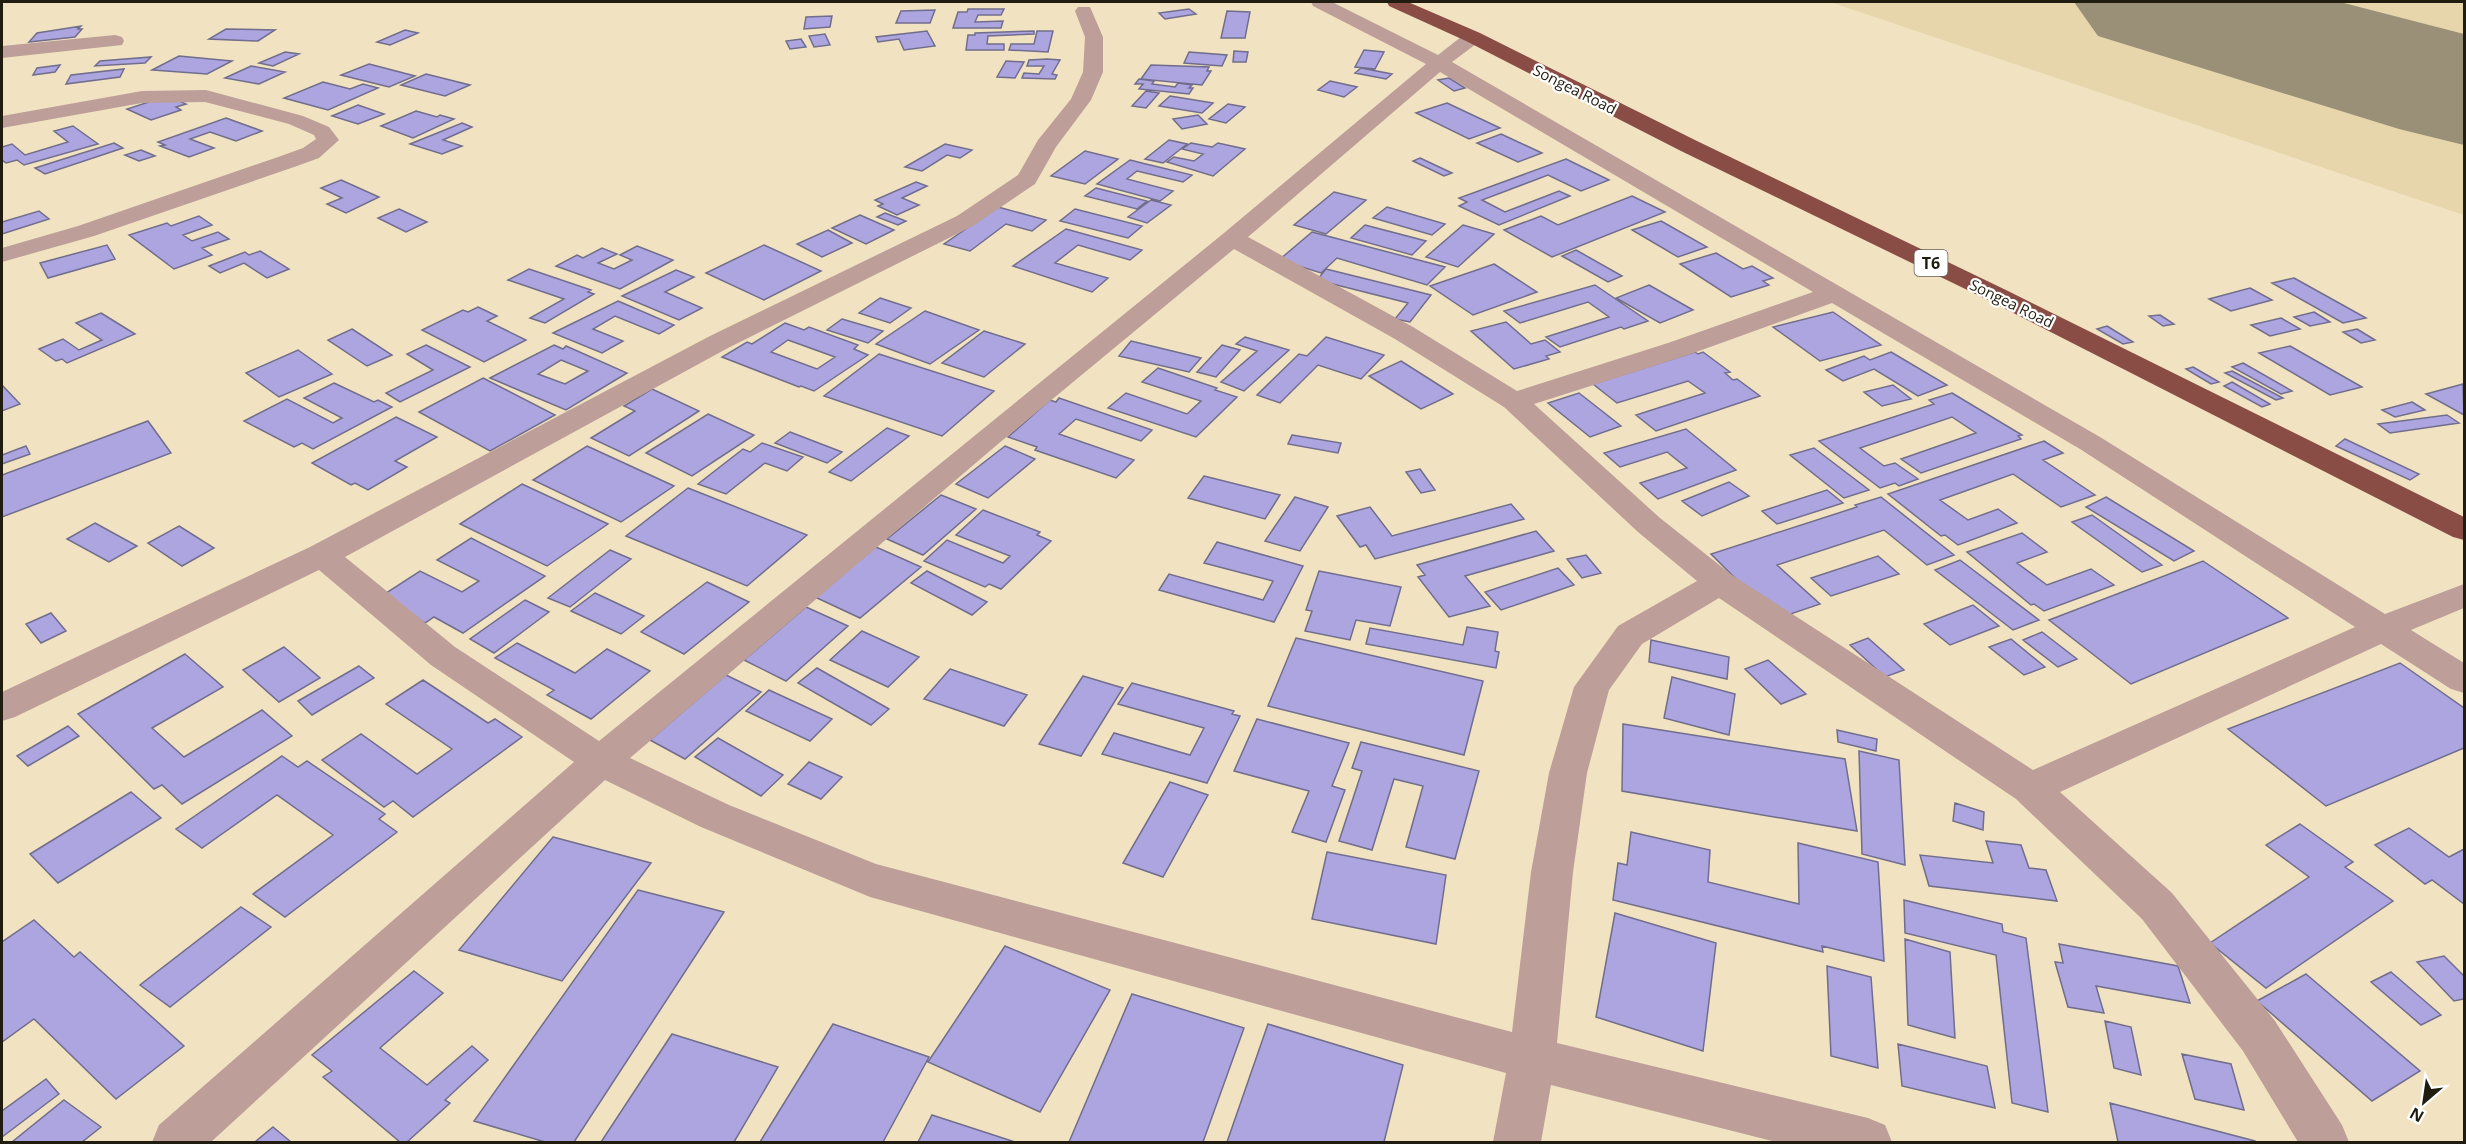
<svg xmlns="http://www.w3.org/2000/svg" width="2466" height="1144" font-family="'Open Sans',sans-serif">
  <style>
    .built { fill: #e7d5ac }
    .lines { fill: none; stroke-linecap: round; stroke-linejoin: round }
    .runway { fill: #9a9077; fill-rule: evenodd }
    .building { fill: #aca5e0; stroke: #716d8c; stroke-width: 1.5; fill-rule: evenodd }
    .minor { fill: #bd9e99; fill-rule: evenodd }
    .highway { fill: #8a4d45; fill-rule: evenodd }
    .labels { text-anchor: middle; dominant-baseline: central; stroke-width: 4.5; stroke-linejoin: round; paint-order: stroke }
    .far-street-label { font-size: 15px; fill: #211c10; stroke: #fff }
    .shield { fill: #fff; stroke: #646058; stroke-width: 1.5 }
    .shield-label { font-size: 16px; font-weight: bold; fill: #211c10 }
  </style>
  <rect width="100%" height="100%" fill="#f1e3c1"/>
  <path class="built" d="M1830,2L2464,3V215Z"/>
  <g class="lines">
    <path class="runway" d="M2074,2H2340L2464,34V145L2399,129L2098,36Z"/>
  </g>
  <path class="building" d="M968,9H1004L1001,15H978L975,22L1003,21L1001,28H953L958,12H967Z
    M1189,9L1196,14L1165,19L1159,13Z
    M935,10L930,23H896L901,11Z
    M1227,11L1250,12L1245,38H1221Z
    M832,16L830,27L804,29L806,17Z
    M81,26L78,29H82L75,37L29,42L37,33Z
    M226,29L275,30L258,41L209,39Z
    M405,30L418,33L390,45L377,42Z
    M927,31L935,46L904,50L899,39L878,42L876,37Z
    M1034,31V34L988,36L987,44H1004V50H966L968,35H975V33Z
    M1037,31H1053L1048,52L1009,50L1011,44H1034Z
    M825,34L830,45L814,47L809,36Z
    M801,39L806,47L790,49L786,41Z
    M1364,50L1384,52L1375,69L1355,67Z
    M1234,51L1248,52L1246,62H1233Z
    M285,52L299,54L273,66L259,63Z
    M1189,52L1227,55L1222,66L1184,63Z
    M179,56L232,61L207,74L152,70Z
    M151,57L145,63L95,66L100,61Z
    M1047,59L1060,60L1052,74L1057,75L1055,79L1022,78L1024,73L1039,74L1044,66H1027L1029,60Z
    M1006,61L1024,62L1015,78L997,77Z
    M369,64L415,76L389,87L341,75Z
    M60,65L55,72L33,75L37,68Z
    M1151,65L1209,67L1207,71H1211L1202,85L1141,79Z
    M251,66L285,72L259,84L225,78Z
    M1361,68L1392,74L1386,79L1355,73Z
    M124,69L120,77L66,84L71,75Z
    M426,74L470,85L445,96L401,85Z
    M1449,78L1465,88L1454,91L1438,80Z
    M1139,79L1154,81L1152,84L1175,87L1178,83L1192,85L1189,88H1193L1189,94L1139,89L1143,84H1135Z
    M1330,81L1357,87L1344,97L1318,90Z
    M323,82L350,89L363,84L378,88L328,110L284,98Z
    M1146,91L1159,93L1146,108L1132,106Z
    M1170,96L1213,103L1202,113L1159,106Z
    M158,99H175L186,104L176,107L181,110L151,120L127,109Z
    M1447,103L1500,128L1469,139L1416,113Z
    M1228,104L1245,107L1226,123L1209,119Z
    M358,105L384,114L358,124L332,116Z
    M416,111L437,117L440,115L454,119L413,138L381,126Z
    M1198,115L1207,124L1182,129L1173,119Z
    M226,118L262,131L236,141L210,132L190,139L214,148L189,157L160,146L165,145L158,142Z
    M462,123L472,127L443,140L462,146L442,154L410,144Z
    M73,126L98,144L24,165L17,160L6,163L2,160V147L12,144L25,155L68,142L54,131Z
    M1501,134L1542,153L1518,162L1477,143Z
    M1169,140L1187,144L1163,163L1145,159Z
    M114,143L123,148L45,174L35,168Z
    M1191,143L1212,147L1218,143L1245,149L1213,176L1167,162L1174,157L1194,161L1203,154L1182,149Z
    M945,144L972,150L960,158L947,155L922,171L905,167Z
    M141,150L155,156L139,161L125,155Z
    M1085,151L1118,159L1085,184L1051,176Z
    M1420,158L1452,173L1444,176L1413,161Z
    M1566,159L1609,180L1581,191L1548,175L1482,200L1505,212L1559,191L1570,196L1499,225L1459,206L1467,202L1459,198Z
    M1130,160L1146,164L1192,175L1183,182L1137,171L1127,179L1173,191L1160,201L1097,184Z
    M341,180L379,197L346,213L327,204L342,198L321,188Z
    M916,182L927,186L902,198L919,205L897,215L878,206L883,204L875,200Z
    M1096,188L1147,201L1137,209L1085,196Z
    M1334,192L1366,200L1326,234L1294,225Z
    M1632,196L1665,212L1552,257L1504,230L1541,216L1558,225Z
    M1151,200L1171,205L1147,223L1128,217Z
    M998,207L1046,220L1032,231L1006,224L970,251L944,244Z
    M1387,207L1445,224L1432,235L1373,218Z
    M399,209L427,222L406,232L378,218Z
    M1075,209L1142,226L1128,238L1060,221Z
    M39,211L49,219L2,234V222Z
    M885,213L906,221L898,225L877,217Z
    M860,215L894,230L866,244L832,228Z
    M199,216L212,225L183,235L192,241L218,232L229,239L202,248L212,255L174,269L129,235L167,223L171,226Z
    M1661,221L1707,247L1678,257L1632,230Z
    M1365,225L1426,241L1412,255L1351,238Z
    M1463,225L1494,234L1458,267L1426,257Z
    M1066,229L1142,250L1130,260L1078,245L1055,263L1108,278L1092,292L1013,266Z
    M828,230L852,243L822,257L797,244Z
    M1312,232L1445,267L1427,285L1337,258L1321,273L1279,260Z
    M107,245L115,259L48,278L40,263Z
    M764,245L821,271L764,300L706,273Z
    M637,246L673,260L620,289L556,266L577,255L583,258L602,248L617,254L598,263L614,269L632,260L620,255Z
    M1576,250L1622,276L1608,282L1562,256Z
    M260,251L289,269L267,278L244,263L220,273L209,266L245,252L249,255Z
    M1716,253L1743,269L1752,266L1773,278L1763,281L1769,285L1731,297L1680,264Z
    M1494,264L1537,292L1473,315L1430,286Z
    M529,269L591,290L588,292L594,294L545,323L530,318L564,299L508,280Z
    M1326,269L1431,295L1410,322L1395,319L1408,303L1317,280Z
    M676,270L694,277L665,292L702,308L679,320L622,296Z
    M2294,278L2366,318L2343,323L2272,283Z
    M1595,285L1648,321L1624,329L1621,327L1560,347L1546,337L1609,317L1588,302L1520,323L1504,311Z
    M1649,285L1693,310L1660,323L1616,298Z
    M2250,288L2272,300L2231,311L2209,299Z
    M880,298L911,308L890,323L859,313Z
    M618,301L674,325L659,334L615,316L593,329L623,341L602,353L553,333Z
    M478,307L497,316L487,321L526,340L484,362L422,330L463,310L468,312Z
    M925,311L979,330L930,364L876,344Z
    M1833,312L1881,345L1820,361L1773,327Z
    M2314,312L2330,322L2310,326L2294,317Z
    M101,313L135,334L67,363L62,359L56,361L39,349L63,339L79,350L102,340L76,323Z
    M2160,315L2174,324L2163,326L2149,316Z
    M2281,318L2300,329L2270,336L2251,325Z
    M842,319L883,331L868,343L827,330Z
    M1506,322L1531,344L1545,340L1560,352L1546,356L1549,359L1514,369L1471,331Z
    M785,323L804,330L809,327L858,345L854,349L868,355L814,391L801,386L799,387L722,357L747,342L752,344ZM788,340L835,357L817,369L771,352Z
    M2107,326L2133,342L2123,344L2097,329Z
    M352,329L392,355L367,366L328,340Z
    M2357,329L2375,340L2361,343L2343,332Z
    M984,331L1025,344L984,377L942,363Z
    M1245,337L1289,350L1244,391L1221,382L1257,351L1236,344Z
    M1326,337L1384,355L1361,379L1318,365L1280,403L1257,395L1299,354L1307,356Z
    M1131,341L1201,358L1189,372L1119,356Z
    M426,345L470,367L400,402L386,393L433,370L407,354Z
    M554,345L563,349L566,346L627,373L566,410L490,378ZM561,360L588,371L565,384L538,374Z
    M1222,345L1240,350L1216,377L1197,372Z
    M2290,346L2362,387L2330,395L2259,353Z
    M298,350L332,374L279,397L246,373Z
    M1695,352L1698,354L1703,352L1730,372L1725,373L1733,380L1737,379L1760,396L1656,431L1636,415L1705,393L1688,381L1617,403L1593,384Z
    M1891,352L1947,385L1918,396L1874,369L1843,381L1826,370L1864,356L1870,360Z
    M879,354L994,391L942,436L824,396Z
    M1401,361L1453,394L1421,409L1369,376Z
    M2243,363L2292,391L2281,394L2232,367Z
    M2193,367L2219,382L2211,384L2186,369Z
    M1158,368L1217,388L1215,390L1237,397L1196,437L1108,408L1126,393L1187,414L1201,401L1142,382Z
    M2232,371L2283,398L2276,400L2225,373Z
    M483,378L555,415L490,451L419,412Z
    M2232,382L2270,404L2262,407L2224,386Z
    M334,383L374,402L378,400L392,407L313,449L302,443L294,447L244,421L287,399L333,423L342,418L304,398Z
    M2463,384L2464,415L2426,394Z
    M2,385L20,404L2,411Z
    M1893,385L1911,399L1882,406L1864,392Z
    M652,389L699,411L629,456L591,438L635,411L624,406Z
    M1579,393L1621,426L1590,437L1548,403Z
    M1952,393L2022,435L2018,436L2021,439L1921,473L1901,459L1976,433L1952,417L1860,448L1884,466L1895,463L1918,479L1899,486L1895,483L1880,488L1819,441L1934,404L1929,400Z
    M1059,398L1152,430L1141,441L1076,419L1059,434L1134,460L1116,478L1035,450L1037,447L1008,437L1050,400L1056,402Z
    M2412,402L2425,410L2395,417L2382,410Z
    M708,414L754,435L692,476L646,453Z
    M2447,415L2459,423L2390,433L2378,424Z
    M396,417L437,437L395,461L407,467L368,490L355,483L351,485L312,463Z
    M148,421L171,453L2,517V475Z
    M887,428L909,436L851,481L829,472Z
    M1686,429L1736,470L1658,499L1640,483L1687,468L1667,452L1620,467L1604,453Z
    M790,432L842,452L827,463L775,443Z
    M1292,435L1341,443L1338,453L1288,444Z
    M2345,439L2419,474L2410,480L2336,446Z
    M2044,441L2063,453L2043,460L2095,495L2061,507L2013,474L1940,500L1968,520L1998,509L2017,523L1958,545L1945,535L1941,536L1888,494Z
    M762,443L803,457L787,471L765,463L726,494L698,484L743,449L750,452Z
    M26,446L30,454L2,464V455Z
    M587,446L674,486L621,522L533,480Z
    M1005,446L1035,459L988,498L956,484Z
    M1814,448L1869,490L1844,498L1790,455Z
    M1420,469L1435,490L1421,493L1406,472Z
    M1204,476L1280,495L1265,519L1188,498Z
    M1729,482L1749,496L1702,516L1682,501Z
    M522,484L608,524L547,566L460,524Z
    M688,488L807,535L747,586L626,536Z
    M1827,490L1843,503L1777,524L1762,511Z
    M941,495L976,509L923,555L887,539Z
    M1295,497L1328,507L1300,551L1265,541Z
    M1881,497L1954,555L1927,565L1884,530L1777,565L1820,604L1776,619L1711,554L1857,507L1855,505Z
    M2106,497L2194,551L2174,561L2086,507Z
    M1511,504L1524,519L1375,559L1366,545L1360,547L1337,516L1370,507L1392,536Z
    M983,510L1040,532L1037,535L1051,541L1001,589L989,584L985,587L924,561L947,540L1003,563L1010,556L956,535Z
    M2092,515L2162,565L2142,572L2072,522Z
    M95,523L137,546L109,562L67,539Z
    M179,526L214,548L182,566L148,543Z
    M1536,531L1554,551L1465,576L1490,606L1449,617L1418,577L1425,575L1417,565Z
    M2022,533L2047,552L2017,563L2047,585L2091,569L2114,585L2044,611L2034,604L2031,605L1967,552Z
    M471,538L545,576L463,633L434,617L425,623L380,597L420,571L462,592L479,581L437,560Z
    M1217,542L1303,566L1274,622L1159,590L1169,574L1263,600L1273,581L1204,563Z
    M876,547L921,567L860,618L815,597Z
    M610,550L631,559L570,607L548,598Z
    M1586,555L1601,573L1582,578L1567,559Z
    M1878,556L1899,574L1831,596L1811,578Z
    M1960,560L2039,620L2013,630L1935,570Z
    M2203,561L2288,618L2131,684L2049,620Z
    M1558,568L1574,585L1501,610L1485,592Z
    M927,571L987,602L972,615L911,583Z
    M1319,571L1401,587L1390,626L1356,620L1350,640L1305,631L1312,611L1306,610Z
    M707,582L749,602L684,654L641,632Z
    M595,593L644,616L621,634L571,611Z
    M525,600L549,612L494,653L470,639Z
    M1973,605L1999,626L1950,645L1924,624Z
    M806,607L848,626L786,681L744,660Z
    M51,613L66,631L41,643L26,624Z
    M1467,627L1498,632L1495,651L1499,652L1496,668L1366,644L1370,628L1463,645Z
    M862,631L919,657L888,687L830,660Z
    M2042,632L2077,659L2058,667L2023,640Z
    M1296,638L1483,681L1464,755L1268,706Z
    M1868,638L1904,670L1885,677L1850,645Z
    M2011,639L2045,667L2024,675L1989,647Z
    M1651,640L1729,657L1727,679L1649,662Z
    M517,643L575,673L607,649L650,671L591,719L547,695L554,690L495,658Z
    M284,647L320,678L279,702L243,670Z
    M185,654L223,687L152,728L184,757L262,710L292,736L182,804L162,785L154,789L78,714Z
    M1768,660L1806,694L1781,704L1745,669Z
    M2400,663L2464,708V748L2326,806L2228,729Z
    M359,666L374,678L312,715L298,701Z
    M817,668L889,709L871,725L798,683Z
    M950,669L1027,695L1004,726L924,699Z
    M726,675L761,692L685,759L650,740Z
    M1083,676L1123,688L1081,756L1039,744Z
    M1672,677L1735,694L1729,735L1664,718Z
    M423,680L488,723L495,719L522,737L413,817L393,801L384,807L322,760L361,734L417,774L452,749L386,704Z
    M1132,683L1234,711L1232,714L1240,716L1207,783L1102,754L1114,733L1190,755L1204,728L1118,704Z
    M769,690L832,719L810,741L746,711Z
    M1257,719L1349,743L1332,786L1345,790L1326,842L1292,832L1309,791L1234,771Z
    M1623,724L1845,759L1857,831L1622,791Z
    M68,726L79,736L28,766L17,756Z
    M1837,730L1877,739L1876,751L1838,742Z
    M718,738L783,775L761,796L695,757Z
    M1361,742L1479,771L1455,859L1406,847L1423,786L1394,779L1372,850L1339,841L1362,771L1352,768Z
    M1859,751L1899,760L1905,865L1862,854Z
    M282,756L298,767L307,761L385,814L379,819L397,832L285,917L253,894L333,835L277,795L202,848L176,829Z
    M809,762L842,777L821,799L788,784Z
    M1170,782L1208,795L1163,877L1123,863Z
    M131,792L161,818L58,883L30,854Z
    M1955,803L1984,812L1983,830L1953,821Z
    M2300,824L2353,862L2345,867L2393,901L2266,988L2210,943L2309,877L2266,845Z
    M2409,828L2449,857L2464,849V904L2432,880L2425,884L2375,845Z
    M1631,832L1710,850L1708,882L1799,904L1798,843L1878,862L1884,961L1822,946L1823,952L1613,900L1618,863L1627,865Z
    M553,837L651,863L562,981L459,950Z
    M1986,841L2021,845L2029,868L2046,870L2057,901L1929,886L1920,855L1993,863Z
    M1327,852L1446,875L1436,944L1312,919Z
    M638,890L724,912L574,1142H545L474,1121Z
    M1904,900L2002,924L2003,932L2026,938L2048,1112L2012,1103L1996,955L1905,933Z
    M241,907L271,927L170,1007L140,985Z
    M1615,913L1716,943L1703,1051L1596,1017Z
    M34,920L74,957L80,952L184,1046L116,1099L34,1019L2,1042V942Z
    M1905,939L1950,952L1955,1038L1908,1025Z
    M2059,944L2178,966L2190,1003L2096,986L2104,1013L2068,1007L2055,962L2063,963Z
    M1005,946L1110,990L1040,1112L928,1062Z
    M2444,956L2464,976V999L2454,1001L2417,962Z
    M1827,966L1871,977L1878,1068L1831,1056Z
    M414,971L443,993L380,1048L427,1085L472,1046L488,1060L445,1100L450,1103L407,1142H400L323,1077L332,1071L312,1055Z
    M2391,972L2441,1015L2421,1025L2371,982Z
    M2306,974L2420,1071L2372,1101L2257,1001Z
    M1132,994L1244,1028L1203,1142H1069Z
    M2105,1021L2131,1027L2141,1075L2114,1068Z
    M833,1024L929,1057L883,1142H760Z
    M1268,1024L1403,1065L1384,1142H1227Z
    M672,1034L778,1067L734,1142H601Z
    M1898,1044L1987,1066L1995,1108L1902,1086Z
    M2182,1054L2231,1064L2244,1110L2195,1099Z
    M46,1079L59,1094L2,1137V1111Z
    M64,1100L101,1127L82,1142H12Z
    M2110,1103L2255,1141L2256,1142H2118Z
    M932,1115L1015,1142H918Z
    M273,1127L291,1142H255Z"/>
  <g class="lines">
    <path class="minor" d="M1311,2H1332L1438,55L1466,33H1480L1482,37L1480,41L1452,62L2100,437L2385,614L2464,584V608L2411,630L2464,663V693L2451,689L2381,644L2060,792L2172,893L2275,1021L2342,1125L2349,1142H2298L2243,1051L2142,919L2016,799L1719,598L1642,644L1609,690L1587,773L1573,872L1557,1043L1868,1118L1885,1125L1892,1142H1776L1551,1085L1541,1142H1493L1506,1073L870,897L701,827L605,780L211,1142H152L159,1125L574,762L431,665L319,570L15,717L2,721V692L310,547L710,336L957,216L1018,175L1038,140L1071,99L1083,72L1085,37L1075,11L1078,7H1090L1103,37V72L1091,100L1056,147L1035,184L973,226L728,348L345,557L455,647L599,741L1224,233L1426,64L1313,6ZM1440,72L1813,292L1668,343L1517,391L1413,327L1248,237ZM1234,249L1395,339L1504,407L1638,532L1697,581L1618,626L1574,687L1549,773L1531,872L1512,1032L876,864L729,805L630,758L998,444ZM1832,303L2080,449L2355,627L2033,770L1732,575L1660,518L1534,404L1688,355Z
      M115,35L122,37L124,41L122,45L2,58V46Z
      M206,90L303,116L329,127L339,140L319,158L297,166L94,236L2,262V248L78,226L281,156L303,148L316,139L314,135L289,124L205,102L142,103L2,128V116L142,91Z"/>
    <path class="highway" d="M1387,2H1408L1480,33L1697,141L2008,291L2464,517V540L2453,537L1990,301L1681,151L1466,41L1389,6Z"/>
  </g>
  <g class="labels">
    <g class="far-street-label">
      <text transform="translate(1575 89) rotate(27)">Songea Road</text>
      <text transform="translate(2012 303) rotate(26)">Songea Road</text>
    </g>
    <rect class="shield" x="1914.5" y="250" width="33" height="26" rx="4.5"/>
    <g class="shield-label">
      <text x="1931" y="263">T6</text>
    </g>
  </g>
  <rect width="2466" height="1144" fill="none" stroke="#211c10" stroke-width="6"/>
  <g transform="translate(2424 1102) rotate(209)" stroke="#ffffff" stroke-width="4.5" paint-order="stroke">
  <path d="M0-4.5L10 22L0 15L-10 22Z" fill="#211c10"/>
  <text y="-9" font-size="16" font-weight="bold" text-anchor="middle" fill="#211c10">N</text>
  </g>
</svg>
